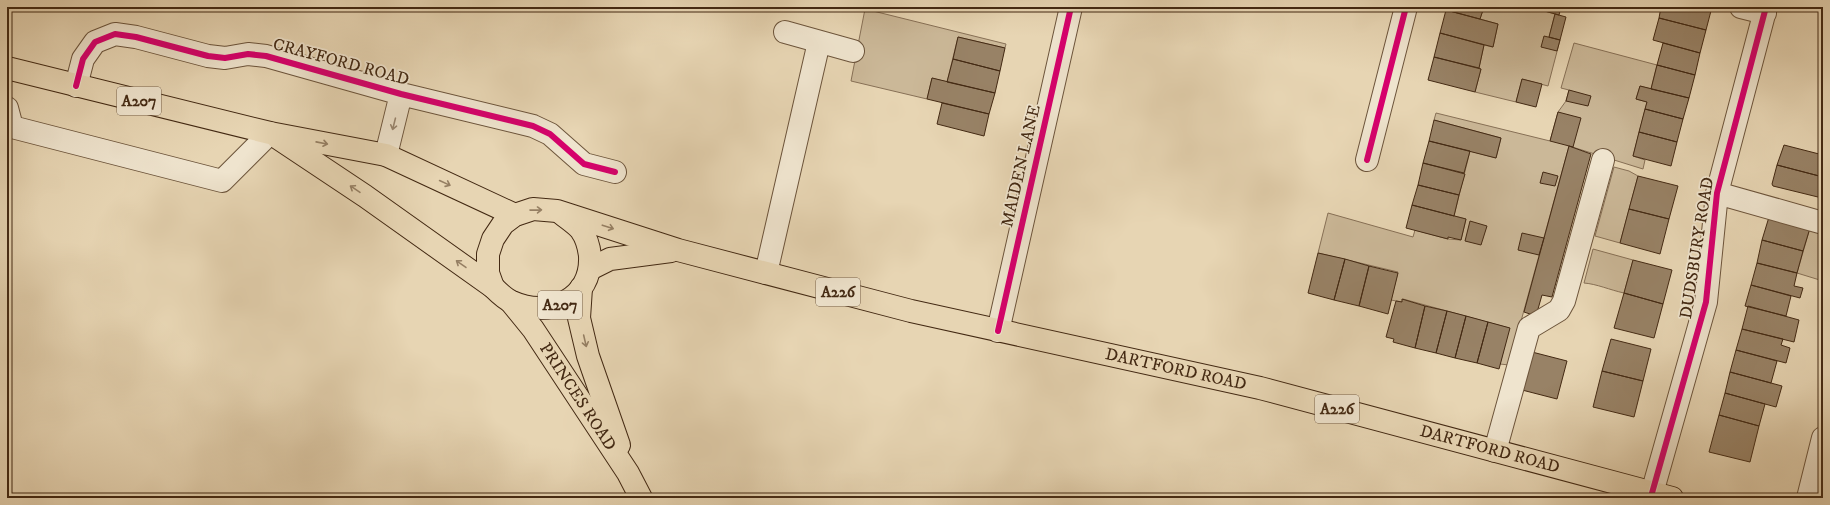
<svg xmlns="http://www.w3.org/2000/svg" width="1830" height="505" font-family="'IM FELL DW Pica',serif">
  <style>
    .green { fill: #cbb898; stroke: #877056 }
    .building { fill: #988266; stroke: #432913 }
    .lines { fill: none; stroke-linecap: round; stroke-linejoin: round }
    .minor-casing { stroke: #6c543b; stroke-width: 24 }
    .major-casing { stroke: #432913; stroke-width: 24 }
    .minor { stroke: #efe4ce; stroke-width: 22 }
    .major { stroke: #e7d5b3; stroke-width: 22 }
    .cycleway-casing { stroke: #efe4ce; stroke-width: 8 }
    .cycleway { stroke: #d6006c; stroke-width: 6 }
    .oneway { stroke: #998670 }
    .oneway2 { stroke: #957f63 }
    .labels { text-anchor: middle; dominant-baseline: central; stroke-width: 3.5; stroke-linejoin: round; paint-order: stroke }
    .shield { fill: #efe4ce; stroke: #77614b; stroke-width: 1 }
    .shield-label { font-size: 16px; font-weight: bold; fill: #432913 }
    .street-label { font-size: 17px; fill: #432913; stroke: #efe4ce }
  </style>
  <rect width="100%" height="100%" fill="#e7d5b3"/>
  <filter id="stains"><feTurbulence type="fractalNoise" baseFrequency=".005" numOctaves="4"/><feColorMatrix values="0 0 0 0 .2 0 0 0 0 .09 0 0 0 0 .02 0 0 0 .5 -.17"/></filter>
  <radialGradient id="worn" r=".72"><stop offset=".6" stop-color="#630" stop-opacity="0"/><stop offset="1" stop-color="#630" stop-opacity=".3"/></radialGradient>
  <path class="green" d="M1484,7H1530L1555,14L1549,37L1560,40L1548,86L1522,79L1516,102L1475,92L1481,69L1479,68L1484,45L1493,47L1498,24L1480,19Z
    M865,9L1006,44L1005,48L958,37L947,82L932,78L927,99L851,81Z
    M1574,43L1657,65L1651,89L1640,86L1636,99L1647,102L1633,156L1645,160L1643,169L1569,146L1509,365L1500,364L1509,328L1403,299L1402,302L1391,300L1398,272L1318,253L1328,213L1413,237L1415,230L1448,239L1461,240L1466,219L1454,216L1470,151L1496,158L1501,138L1434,120L1436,113L1550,141L1558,112L1566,101L1569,90L1561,88Z
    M1614,167L1629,171L1638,176L1620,243L1595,236Z
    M1810,228H1823V281L1797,273Z
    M1593,249L1633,260L1624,293C1610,290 1597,284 1584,283Z"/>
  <path class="building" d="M1447,7H1484L1480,19L1446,10Z
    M1530,7H1561L1559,15Z
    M1661,7H1712L1706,30L1659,18Z
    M1446,10L1498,24L1493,47L1440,33Z
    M1555,14L1566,17L1560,40L1549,37Z
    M1659,18L1706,30L1700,53L1653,40Z
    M1440,33L1484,45L1479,68L1434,57Z
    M1544,36L1560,40L1557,51L1541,47Z
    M958,37L1005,48L1000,71L953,59Z
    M1663,43L1700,53L1695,75L1657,65Z
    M1434,57L1481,69L1475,92L1428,80Z
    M953,59L1000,71L995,93L947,82Z
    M1657,65L1695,75L1689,98L1651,89Z
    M932,78L995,93L989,114L927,99Z
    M1522,79L1542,84L1536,107L1516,102Z
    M1640,86L1689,98L1683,119L1645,109L1647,102L1636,99Z
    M1569,90L1591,96L1588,106L1566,101Z
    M942,103L989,114L984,136L937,124Z
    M1645,109L1683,119L1677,142L1639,132Z
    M1558,112L1581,118L1573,147L1550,141Z
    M1434,120L1501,138L1496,158L1429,141Z
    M1639,132L1677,142L1671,166L1633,156Z
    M1429,141L1470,151L1464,173L1423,163Z
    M1784,145L1823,155V177L1777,165Z
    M1569,146L1591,154L1552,297L1542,295L1536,316L1524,312Z
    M1423,163L1465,174L1459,195L1418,185Z
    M1777,165L1823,177L1822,198L1773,186L1772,184Z
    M1543,172L1558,176L1555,186L1540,183Z
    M1638,176L1678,186L1669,219L1629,209Z
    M1418,185L1459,195L1454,216L1412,205Z
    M1412,205L1466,219L1461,240L1448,237V239L1406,228Z
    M1629,209L1669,219L1660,254L1620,243Z
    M1769,217L1810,228L1803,251L1762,240Z
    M1470,221L1487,226L1481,245L1465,241Z
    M1522,233L1544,238L1539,255L1518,250Z
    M1762,240L1803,251L1797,273L1757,263Z
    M1318,253L1345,259L1334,300L1308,293Z
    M1345,259L1369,266L1359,306L1334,300Z
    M1633,260L1672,270L1663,304L1624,293Z
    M1757,263L1797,273L1794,286L1803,288L1800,298L1751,285Z
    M1369,266L1398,273L1388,314L1359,306Z
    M1751,285L1791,296L1786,316L1745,306Z
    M1624,293L1663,304L1654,338L1614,328Z
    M1402,299L1425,306L1415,348L1393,342L1394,339L1386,337L1396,301L1402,302Z
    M1425,306L1447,311L1436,353L1415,348Z
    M1748,306L1799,320L1794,342L1742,329Z
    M1447,311L1466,316L1455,358L1436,353Z
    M1466,316L1488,322L1477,363L1455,358Z
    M1488,322L1510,328L1499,369L1477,363Z
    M1742,329L1783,339L1781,345L1790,348L1786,363L1736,350Z
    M1611,339L1651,349L1643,381L1602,371Z
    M1736,350L1777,361L1771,383L1730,372Z
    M1532,352L1567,361L1557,399L1522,390Z
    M1602,371L1643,381L1634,417L1593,407Z
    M1730,372L1782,386L1776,407L1725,393Z
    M1725,393L1765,404L1759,426L1719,415Z
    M1719,415L1759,426L1750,462L1709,452Z"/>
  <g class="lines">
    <defs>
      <path id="minor" d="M1741,7L1765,13
        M785,32L853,51
        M76,86L83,59L95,42L115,34L136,37L208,56L225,58L248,54L266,56L401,94L533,126L550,134L584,164L615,172
        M7,108L12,127L222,181L270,133
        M386,155L401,94
        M1367,160L1406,7
        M1717,193L1823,223
        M766,273L819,42
        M998,331L1071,7
        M1495,451L1529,328L1559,310L1564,301L1603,160
        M1652,493L1706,302L1717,193L1766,7
        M1808,498L1823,438"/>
      <g id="major">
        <path d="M7,68L270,133L386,155L515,215"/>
        <path d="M278,138L365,196L493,287C498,292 505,299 512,302C549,319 592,299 590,256C589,247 586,237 581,230C576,224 568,219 562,214"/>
        <path d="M590,269L610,259L671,251"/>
        <path id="s1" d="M493,287L488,273V254L493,239L503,224L515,215L533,209L557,211L678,250L911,311L1260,388L1672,498"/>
        <path d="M581,288L579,318L588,356L619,445"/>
        <path id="s2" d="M511,302L533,329L628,473L641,498"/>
      </g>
    </defs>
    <use href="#minor" class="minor-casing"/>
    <use href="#major" class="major-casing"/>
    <use href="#minor" class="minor"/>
    <use href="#major" class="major"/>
    <defs>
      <path id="cycleway" d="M76,86L83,59L95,42L115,34L136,37L208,56L225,58L248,54L266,56L401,94L533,126L550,134L584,164L615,172
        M1367,160L1406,7
        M998,331L1071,7
        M1652,493L1706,302L1717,193L1766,7"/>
    </defs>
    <use href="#cycleway" class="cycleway-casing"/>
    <use href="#cycleway" class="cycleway"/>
  </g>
  <defs><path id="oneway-shaft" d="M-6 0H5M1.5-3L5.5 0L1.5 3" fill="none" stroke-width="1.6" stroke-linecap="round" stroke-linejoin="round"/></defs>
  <use class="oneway" href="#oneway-shaft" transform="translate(394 124) rotate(104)"/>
  <g class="oneway2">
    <use href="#oneway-shaft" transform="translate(322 143) rotate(11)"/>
    <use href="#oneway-shaft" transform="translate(445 183) rotate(25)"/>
    <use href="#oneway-shaft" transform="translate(355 189) rotate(-146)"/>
    <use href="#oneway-shaft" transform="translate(536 210) rotate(-1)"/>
    <use href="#oneway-shaft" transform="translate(608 227) rotate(18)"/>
    <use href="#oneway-shaft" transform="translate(461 264) rotate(-145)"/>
    <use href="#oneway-shaft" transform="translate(585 341) rotate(77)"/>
  </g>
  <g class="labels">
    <g class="shield">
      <rect x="117" y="87" width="44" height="28" rx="3"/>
      <rect x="816" y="278" width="44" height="28" rx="3"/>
      <rect x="538" y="291" width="44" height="28" rx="3"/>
      <rect x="1315" y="395" width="44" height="28" rx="3"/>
    </g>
    <g class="shield-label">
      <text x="139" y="101">A207</text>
      <text x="838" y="292">A226</text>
      <text x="560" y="305">A207</text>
      <text x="1337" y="409">A226</text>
    </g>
    <g class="street-label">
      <text transform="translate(341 62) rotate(15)">CRAYFORD ROAD</text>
      <text transform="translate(1021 166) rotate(-77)">MAIDEN LANE</text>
      <text transform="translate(1697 248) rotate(-81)">DUDSBURY ROAD</text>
      <text stroke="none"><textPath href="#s1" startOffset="765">DARTFORD ROAD</textPath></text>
      <text stroke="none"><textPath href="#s2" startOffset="116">PRINCES ROAD</textPath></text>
      <text stroke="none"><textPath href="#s1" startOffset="1089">DARTFORD ROAD</textPath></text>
    </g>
  </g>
  <rect width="1830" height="505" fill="none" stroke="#e7d5b3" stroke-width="24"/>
  <rect x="8" y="8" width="1814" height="489" fill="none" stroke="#432913" stroke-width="2"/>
  <rect x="12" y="12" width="1806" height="481" fill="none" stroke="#432913"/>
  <rect width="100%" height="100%" filter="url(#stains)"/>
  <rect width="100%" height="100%" fill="url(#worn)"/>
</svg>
